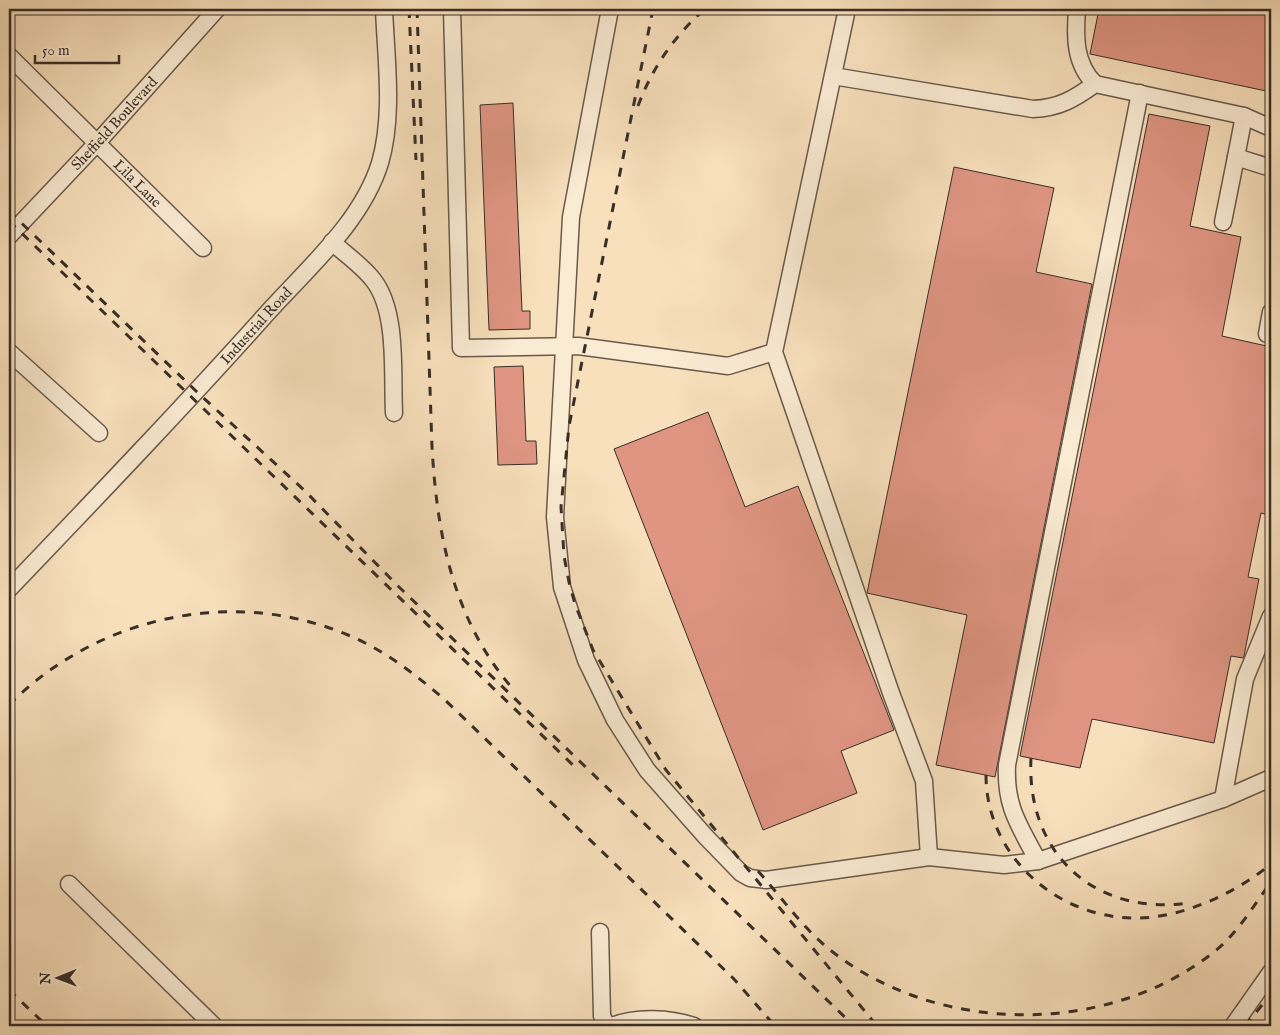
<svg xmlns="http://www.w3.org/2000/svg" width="1280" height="1035" font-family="'IM FELL English',serif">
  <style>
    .building { fill: #df9582; stroke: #392e27 }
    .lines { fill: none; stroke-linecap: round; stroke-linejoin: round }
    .minor-casing { stroke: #695a4c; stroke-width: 19 }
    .minor { stroke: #faebd3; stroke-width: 16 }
    .rail { stroke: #392e27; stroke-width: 3; stroke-dasharray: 9 9; stroke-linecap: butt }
    .labels { text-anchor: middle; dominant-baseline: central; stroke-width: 5; stroke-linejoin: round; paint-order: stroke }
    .street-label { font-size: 15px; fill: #392e27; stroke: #faebd3 }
  </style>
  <rect width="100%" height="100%" fill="#f8e0bc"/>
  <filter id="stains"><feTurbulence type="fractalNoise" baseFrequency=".004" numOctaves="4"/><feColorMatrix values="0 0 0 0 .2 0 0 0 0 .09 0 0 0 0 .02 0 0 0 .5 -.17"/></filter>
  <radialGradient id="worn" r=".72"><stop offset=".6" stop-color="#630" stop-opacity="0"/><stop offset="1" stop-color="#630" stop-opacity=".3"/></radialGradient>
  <path class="building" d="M1099,9H1271V92L1090,54Z
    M513,103L522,311H530V329L489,330L480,105Z
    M1149,114L1210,126L1190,226L1241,237L1222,336L1271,347L1267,376H1271V516L1261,513L1248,577L1259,579L1244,656L1243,658L1231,656L1214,743L1092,719L1080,768L1020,756Z
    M954,167L1054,188L1036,272L1092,284L995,777L936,765L967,615L867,593Z
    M523,366L526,441H536L537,464L498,465L494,367Z
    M708,412L745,507L798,486L894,730L841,751L857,793L763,830L614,449Z"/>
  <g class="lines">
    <defs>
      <g id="minor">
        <path d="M452,9L461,348L578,346L728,366L774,352"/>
        <path d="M610,9L571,217L555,517L562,587L586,660L615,720L647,770L706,837L741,873L750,878L766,880L929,857L1004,865L1038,861L1223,799L1271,778"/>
        <path d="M847,9L774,352L891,693L924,781L929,857"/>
        <path d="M1077,9C1075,36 1074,63 1095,84"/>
        <path id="s1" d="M9,56L203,248"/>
        <path d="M833,76L1033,109C1059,108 1074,99 1095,84L1244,116L1271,128"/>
        <path d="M1244,116L1236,157L1271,168"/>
        <path d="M1223,222L1236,157"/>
        <path id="s2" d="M9,236L97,143L217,9"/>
        <path d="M332,242C345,254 363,266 374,281C398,313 392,374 394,413"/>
        <path d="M1267,334L1271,312"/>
        <path d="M9,352L99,433"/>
        <path id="s3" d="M9,589C97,497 185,405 270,310C310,266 362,221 380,163C394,115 386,59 384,9"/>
        <path d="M1223,799L1245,679L1271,616"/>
        <path d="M1038,861C1019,825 1005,807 1007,765L1140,93"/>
        <path d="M69,884L214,1026"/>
        <path d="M600,932L602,1016L607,1026"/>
        <path d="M612,1026C636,1016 670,1018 694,1026"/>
        <path d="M1233,1026L1271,972"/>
      </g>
    </defs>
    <use href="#minor" class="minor-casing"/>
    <use href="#minor" class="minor"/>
    <path class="rail" d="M409,9L416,160
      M417,9L432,447C437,535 453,619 512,688
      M653,9L569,426L561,507L564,556L569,582L575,604L593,650L666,770L877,1026
      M638,106C652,68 675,35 705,9
      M9,211L197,392L304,490L398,586L854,1026
      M9,221L577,769
      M9,705C96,617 232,586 348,635C384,650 415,674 445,700L733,978L775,1026
      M1031,758C1026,853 1094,916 1188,903
      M986,775C986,856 1058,920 1139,918C1184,917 1236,893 1271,864
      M758,871C784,900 806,933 838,956C945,1035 1109,1035 1214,952C1237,934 1254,905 1271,882
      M9,990L47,1026
      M1245,1026L1271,994"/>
  </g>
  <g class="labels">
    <g class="street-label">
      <text stroke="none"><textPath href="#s2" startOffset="154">Sheffield Boulevard</textPath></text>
      <text stroke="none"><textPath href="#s1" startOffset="181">Lila Lane</textPath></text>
      <text stroke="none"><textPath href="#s3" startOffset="361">Industrial Road</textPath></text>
    </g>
  </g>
  <rect width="1280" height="1035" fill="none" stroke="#f8e0bc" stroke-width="30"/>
  <rect x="10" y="10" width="1260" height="1015" fill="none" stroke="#392e27" stroke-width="2.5"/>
  <rect x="15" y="15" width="1250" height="1005" fill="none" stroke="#392e27"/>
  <g transform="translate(58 978) rotate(269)" stroke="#faebd3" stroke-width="4" paint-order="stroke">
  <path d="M0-4L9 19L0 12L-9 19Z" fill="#392e27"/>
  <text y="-8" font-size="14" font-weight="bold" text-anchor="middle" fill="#392e27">N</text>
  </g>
  <path d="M35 55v8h84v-8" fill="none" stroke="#392e27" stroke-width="2.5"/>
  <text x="42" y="55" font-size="15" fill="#392e27" stroke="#faebd3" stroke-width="4" paint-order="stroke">50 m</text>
  <rect width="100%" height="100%" filter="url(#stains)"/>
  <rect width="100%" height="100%" fill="url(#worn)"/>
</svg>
